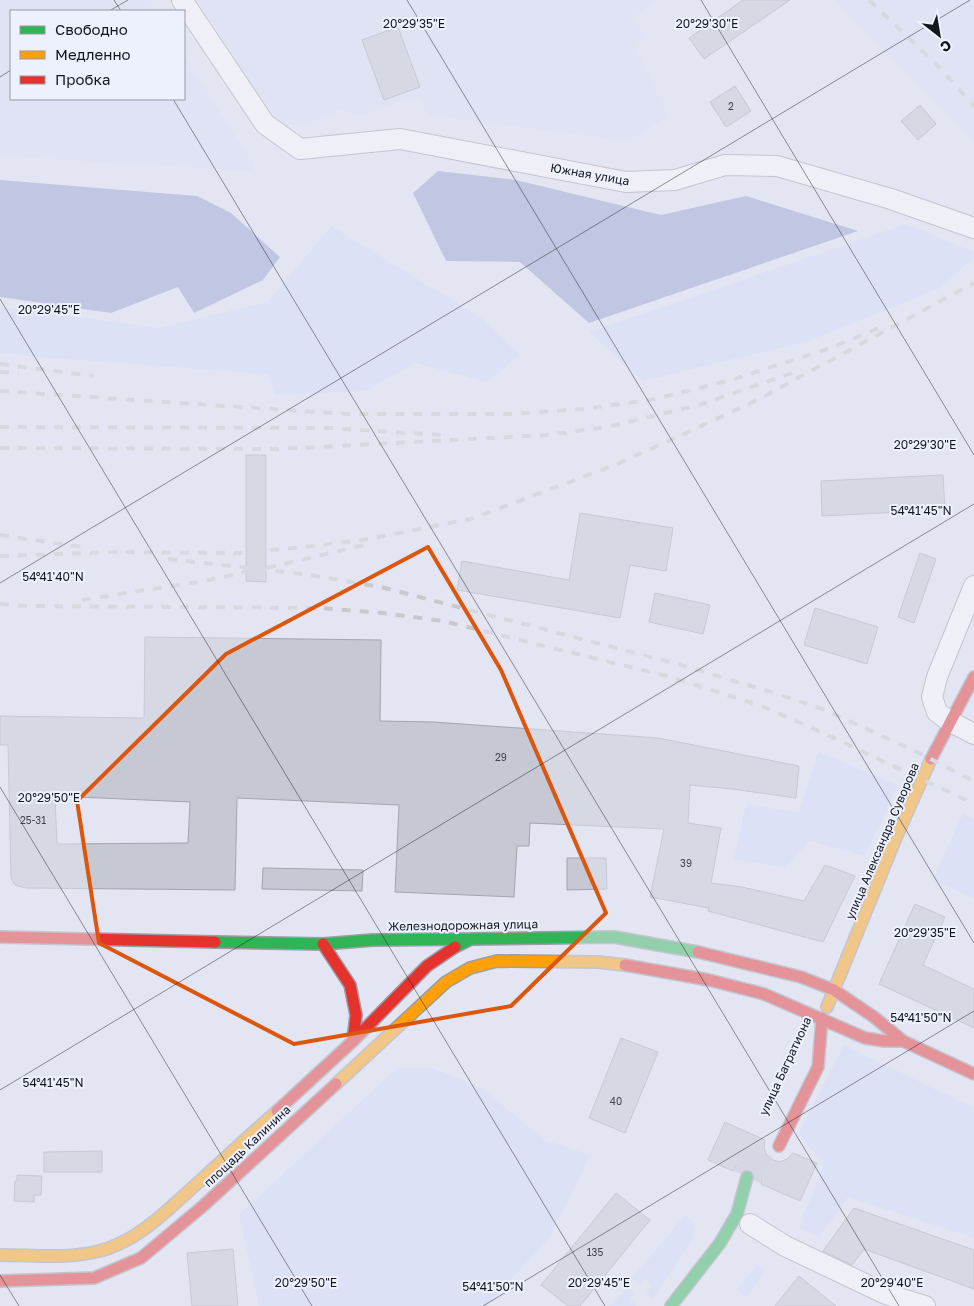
<svg xmlns="http://www.w3.org/2000/svg" width="974" height="1306" font-family="'Golos Text',sans-serif">
  <style>
    .built { fill: #dadff4 }
    .green { fill: #d4dbf8 }
    .water { fill: #97a2cf }
    .building { fill: #c6c9d3; stroke: #a2a5ae; fill-rule: evenodd }
    .lines { fill: none; stroke-linecap: round; stroke-linejoin: round }
    .secondary-tunnel { stroke: #c4c7d2; stroke-width: 28; stroke-dasharray: 28 14; stroke-linecap: butt }
    .street-casing { stroke: #9b9da7; stroke-width: 22 }
    .fast-casing { stroke: #9b9da7; stroke-width: 14 }
    .slow-casing { stroke: #9b9da7; stroke-width: 14 }
    .jam-casing { stroke: #9b9da7; stroke-width: 14 }
    .street { stroke: #fbfbfd; stroke-width: 20 }
    .fast { stroke: #30b455; stroke-width: 11 }
    .slow { stroke: #ff9f0a; stroke-width: 11 }
    .jam { stroke: #e5322d; stroke-width: 11 }
    .rail { stroke: #c8c9cd; stroke-width: 4; stroke-dasharray: 9 9; stroke-linecap: butt }
    .marked { fill: none; stroke: #dd560d; stroke-width: 4; stroke-linejoin: round }
    .ticks { fill: none; stroke: #15171f; stroke-width: 1; stroke-opacity: 0.45 }
    .labels { text-anchor: middle; dominant-baseline: central; stroke-width: 4; stroke-linejoin: round; paint-order: stroke }
    .number-label { font-size: 10px; fill: #41444c }
    .street-label { font-size: 12px; fill: #15171f; stroke: #edf0fd }
    .ticks-label { font-size: 12px; text-anchor: middle; fill: #15171f; stroke: #edf0fd; stroke-width: 4; stroke-linejoin: round; paint-order: stroke }
  </style>
  <rect width="100%" height="100%" fill="#e3e6f2"/>
  <path class="built" d="M0,0H149L156,11H11V99H184V55L254,165L253,171L0,156Z
    M197,0H659L634,17L645,39L634,43L668,117L628,141L428,115L417,96L361,115L339,110L308,124L282,126L253,86Z
    M834,0H974V143L973,141Z"/>
  <path class="green" d="M906,224L974,252V257L940,288L808,341L643,381L589,332Z
    M331,226L483,319L520,355L487,382L415,363L366,391L275,395L267,374L26,356L0,352V307L159,328L268,302Z
    M818,752L898,785L865,856L809,841L785,868L734,859L746,804L799,813Z
    M963,813L974,820V899L933,880Z
    M844,1045L974,1108V1238L848,1197L820,1237L800,1228L803,1215L812,1196L824,1163L798,1134Z
    M397,1068H433L483,1089L545,1140L590,1155L549,1238L487,1306H259L239,1215Z
    M685,1215L696,1224L694,1238L653,1299L646,1291L651,1286L646,1279L639,1286L632,1278Z
    M757,1265L765,1272L746,1298L737,1289Z
    M628,1286L635,1293L630,1299L637,1306H610Z"/>
  <path class="water" d="M438,171L516,180L661,215L746,196L858,231L589,323L520,262L446,261L413,193Z
    M0,180L197,196L231,213L280,257L263,280L194,313L178,287L111,313L0,297Z"/>
  <path class="building" d="M743,0H790L704,59L689,38Z
    M398,27L420,87L384,100L362,40Z
    M735,86L751,111L726,127L710,102Z
    M920,105L936,124L918,140L901,121Z
    M246,455H266V582L246,581Z
    M943,475L945,510L822,516L821,481Z
    M580,513L673,528L666,571L630,565L620,618L457,590L462,561L569,580Z
    M920,553L936,559L914,623L898,617Z
    M655,593L710,605L703,634L649,622Z
    M815,608L878,627L867,664L804,645Z
    M145,637L381,640L380,721L434,722L658,738L799,766L796,798L732,789L690,785L688,823L721,828L711,883L742,887L804,901L825,865L855,876L823,942L708,911L709,908L650,897L664,829L530,823L529,846H517L514,897L395,892L399,805L237,798L235,890L26,888L15,885L11,878L8,745H0V716L144,718ZM55,796L190,802L188,843L57,844Z
    M567,858H606L607,889L567,890Z
    M263,868L363,870L362,891L262,889Z
    M915,904L945,917L923,965L974,989V1028L879,984Z
    M621,1038L658,1052L625,1133L589,1118Z
    M725,1122L765,1140L764,1148L766,1154L773,1160L780,1162L787,1159L793,1153L817,1163L800,1201L761,1184L762,1173L758,1166L752,1162H743L736,1166L733,1171L708,1160Z
    M102,1151V1172H44V1152Z
    M17,1175L42,1176L41,1195H34V1202L14,1201L15,1181H17Z
    M616,1193L650,1220L580,1306H568L541,1285Z
    M854,1208L974,1250V1289L864,1249L852,1265L823,1251Z
    M233,1249L238,1306H192L187,1253Z
    M799,1276L836,1306H775Z"/>
  <g class="lines">
    <path class="secondary-tunnel" d="M747,1177L765,1140"/>
    <defs>
      <path id="street" d="M182,0L265,124L300,149L400,139L626,182L675,180L725,165L777,166L891,199L974,228
        M974,586L937,677L932,697L937,712L949,721L974,734
        M750,1224L785,1246L886,1294L925,1306"/>
      <path id="fast" d="M215,942L323,944L373,940L471,939
        M455,947L471,939L614,937L698,952
        M671,1306L720,1243L737,1214L747,1177"/>
      <path id="slow" d="M827,1007L895,840L931,759
        M336,1084L446,982L470,968L497,961L598,962L625,965
        M0,1255C31,1255 64,1259 95,1252C138,1243 169,1208 201,1180C226,1157 251,1134 277,1111"/>
      <path id="jam" d="M931,759L974,677
        M0,937L215,942
        M323,944L350,985L356,1015L353,1041
        M698,952L801,977L834,990L874,1017L903,1041L974,1074
        M625,965L709,980L764,994L865,1038L884,1041H903
        M277,1111L353,1041L427,966L455,947
        M779,1146L818,1067L822,1018
        M0,1281L94,1278L141,1258L203,1206L336,1084"/>
    </defs>
    <use href="#street" class="street-casing"/>
    <use href="#fast" class="fast-casing"/>
    <use href="#slow" class="slow-casing"/>
    <use href="#jam" class="jam-casing"/>
    <use href="#street" class="street"/>
    <use href="#fast" class="fast"/>
    <use href="#slow" class="slow"/>
    <use href="#jam" class="jam"/>
    <path class="rail" d="M869,0L937,65L974,106
      M0,364L94,376
      M0,372L19,373
      M0,391L347,414H511L584,409L655,399L731,380L825,350L879,328
      M0,427L330,428L442,435
      M0,448L280,449L547,435L607,427L670,412L702,404L801,370
      M0,535L89,548
      M0,556L113,552L239,553L294,548L363,540L471,519L620,463L710,422L759,399L974,283
      M168,559L310,575L381,587L670,662L765,690L825,710L913,750L974,781
      M267,568L364,545
      M82,600L204,581L250,571
      M0,604L28,606L320,608L383,613L443,621L667,676L759,705L817,730L974,804"/>
  </g>
  <path d="M0 0H974V1306H0ZM428,547L501,670L606,913L511,1006L294,1044L99,943L77,801L226,654Z" fill="#e3e6f2" fill-opacity=".55" fill-rule="evenodd"/>
  <path class="marked" d="M428,547L501,670L606,913L511,1006L294,1044L99,943L77,801L226,654Z"/>
  <path class="ticks" d="M114,0L121,11M407,0L974,943M701,0L974,455M109,11L128,0M0,77L11,70M173,99L899,1306M0,299L605,1306M0,583L970,0M0,787L312,1306M0,1090L974,504M0,1275L19,1306M483,1306L974,1011"/>
  <g class="labels">
    <g class="number-label">
      <text x="731" y="106">2</text>
      <text x="501" y="757">29</text>
      <text x="33" y="820">25-31</text>
      <text x="686" y="863">39</text>
      <text x="616" y="1101">40</text>
      <text x="595" y="1252">135</text>
    </g>
    <g class="street-label">
      <text transform="translate(590 174) rotate(10)">Южная улица</text>
      <text transform="translate(882 841) rotate(-67)">улица Александра Суворова</text>
      <text transform="translate(463 925) rotate(-1)">Железнодорожная улица</text>
      <text transform="translate(785 1066) rotate(-65)">улица Багратиона</text>
      <text transform="translate(247 1146) rotate(-43)">площадь Калинина</text>
    </g>
  </g>
  <g class="ticks-label">
    <text x="414" y="28">20°29'35"E</text>
    <text x="707" y="28">20°29'30"E</text>
    <text x="49" y="314">20°29'45"E</text>
    <text x="925" y="449">20°29'30"E</text>
    <text x="921" y="515">54°41'45"N</text>
    <text x="53" y="581">54°41'40"N</text>
    <text x="49" y="802">20°29'50"E</text>
    <text x="925" y="937">20°29'35"E</text>
    <text x="921" y="1022">54°41'50"N</text>
    <text x="53" y="1087">54°41'45"N</text>
    <text x="306" y="1287">20°29'50"E</text>
    <text x="599" y="1287">20°29'45"E</text>
    <text x="892" y="1287">20°29'40"E</text>
    <text x="493" y="1291">54°41'50"N</text>
  </g>
  <rect x="10" y="10" width="175" height="90" fill="#edf0fd" stroke="#9799a4"/>
  <rect x="20" y="26" width="25" height="8" fill="#30b455" stroke="#9799a4"/>
  <text x="55" y="35" font-size="15" fill="#15171f">Свободно</text>
  <rect x="20" y="51" width="25" height="8" fill="#ff9f0a" stroke="#9799a4"/>
  <text x="55" y="60" font-size="15" fill="#15171f">Медленно</text>
  <rect x="20" y="76" width="25" height="8" fill="#e5322d" stroke="#9799a4"/>
  <text x="55" y="85" font-size="15" fill="#15171f">Пробка</text>
  <g transform="translate(939 35) rotate(149)" stroke="#edf0fd" stroke-width="4" paint-order="stroke">
  <path d="M0-4L9 19L0 12L-9 19Z" fill="#15171f"/>
  <text y="-8" font-size="14" font-weight="bold" text-anchor="middle" fill="#15171f">С</text>
  </g>
</svg>
